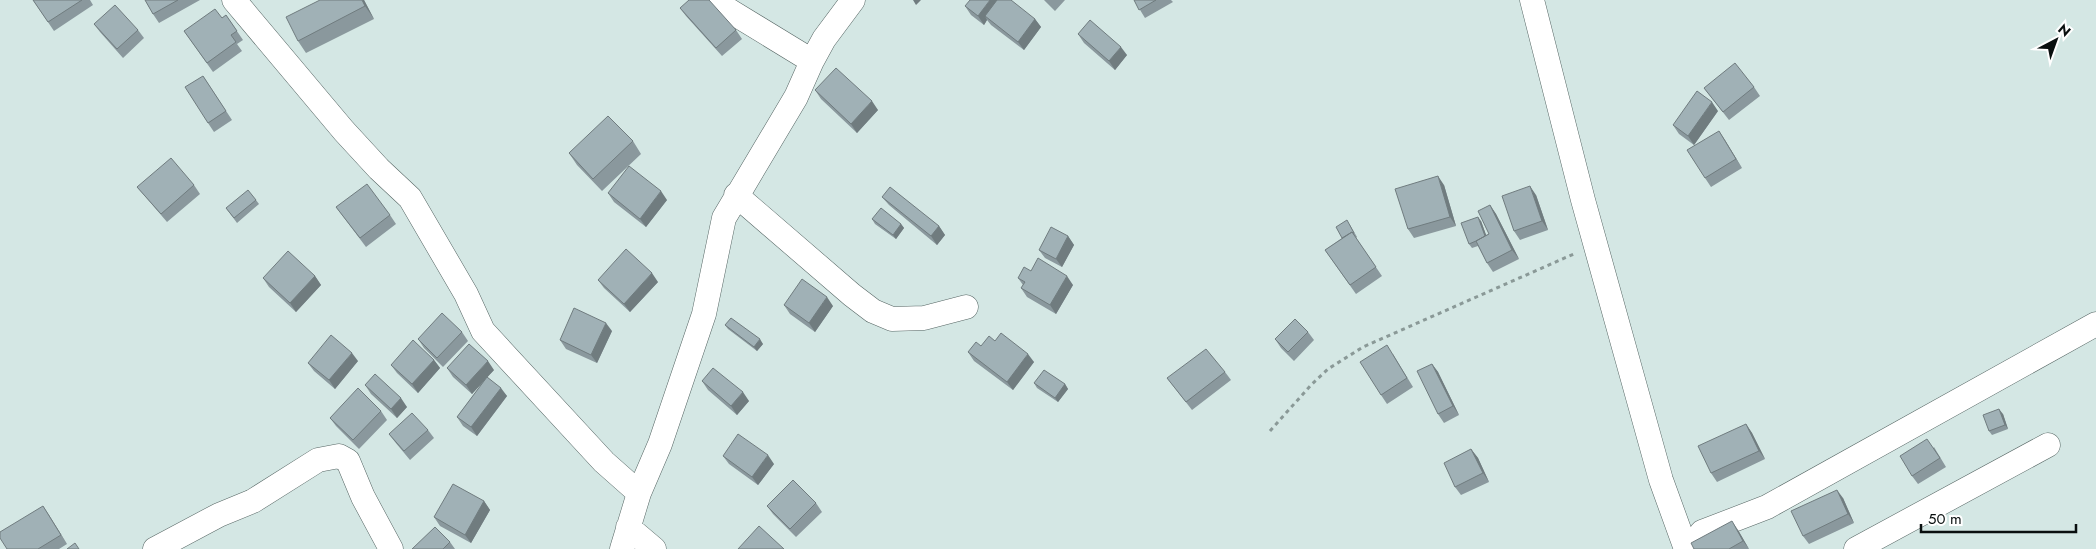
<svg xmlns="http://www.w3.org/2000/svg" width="2096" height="549" font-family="Jost,sans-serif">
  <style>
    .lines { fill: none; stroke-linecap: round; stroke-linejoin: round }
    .street-casing { stroke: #566664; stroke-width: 25 }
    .path { stroke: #8a9997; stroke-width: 3; stroke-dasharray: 4 4; stroke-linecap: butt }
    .street { stroke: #fff; stroke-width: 24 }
    .wall { fill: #8a989d }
    .shaded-wall { fill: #707c7f }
    .building { fill: #a0b1b6; stroke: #707c7f }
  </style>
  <rect width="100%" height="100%" fill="#d4e7e4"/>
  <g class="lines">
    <defs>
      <path id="street" d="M234,0L344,131L379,169L410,198L466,294L483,331L604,462L639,493
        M712,0L812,61
        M1532,0L1583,200L1661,480L1686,549
        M736,195L852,295L873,311L892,319L924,318L966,307
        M628,527L654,549
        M155,549L219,515L253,501L318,460L339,456L348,461L363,497L391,549
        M622,549L639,493L660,444L704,314L724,218L796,97L812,61L824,39L853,0
        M1690,549L1702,532L1767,507L2096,324
        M1856,549L2048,445"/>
    </defs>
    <use href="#street" class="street-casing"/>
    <path class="path" d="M1270,431L1311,385L1328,369L1363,347L1576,253"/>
    <use href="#street" class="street"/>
  </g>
  <path class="wall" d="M33,0H90L93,5L54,31Z
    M145,0H200L159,23L153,14Z
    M364,0L374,19L306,53L298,41Z
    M1044,0H1065L1055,11Z
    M1134,0H1171L1173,2L1145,18Z
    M965,6L1035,19L1041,27L1024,50L991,25L987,20L984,25L971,15Z
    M680,8L736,30L742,39L722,56L686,16Z
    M226,15L243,40L237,44L242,51L213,72L184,31L222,18Z
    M94,24L138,30L144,38L123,58L100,32Z
    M1078,34L1127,55L1115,70L1084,43Z
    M203,76L232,120L214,132L208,123Z
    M1754,87L1760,96L1729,120L1704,88Z
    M815,90L878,110L857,133L821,99Z
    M1718,111L1694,145L1679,134L1673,125Z
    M1719,131L1742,168L1711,187L1705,178Z
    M633,141L641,154L602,191L577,165L569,153Z
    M194,185L200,194L167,222L144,195L137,187Z
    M1444,185L1456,226L1414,238L1408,229Z
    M608,193L667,200L646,227L614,202Z
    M1536,195L1548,230L1520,240L1514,231Z
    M882,197L939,226L945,235L937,245L889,205Z
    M256,200L259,204L237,223L226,208Z
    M1490,205L1496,214L1519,259L1493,272L1487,263L1478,246L1472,248L1469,244L1481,221L1486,235L1489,234Z
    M336,207L390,215L396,224L366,247Z
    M872,219L901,224L904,228L896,239L875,224Z
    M1350,225L1357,237L1356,238L1382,276L1356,294L1325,250L1342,238Z
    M1068,236L1074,245L1062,267L1045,258L1039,250Z
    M1031,271L1073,285L1056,314L1027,297L1021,288L1023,285L1018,278Z
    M315,276L321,285L296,312L269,287L263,278Z
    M598,280L658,282L630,312L604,288Z
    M784,305L833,306L815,332L790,314Z
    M725,325L763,344L757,351L728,329Z
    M612,331L597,363L566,349L560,340Z
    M462,332L468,341L443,367L424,348L418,339Z
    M1308,332L1314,340L1294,361L1281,348L1275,339Z
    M995,341L1034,362L1013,390L974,361L968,352Z
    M1393,354L1413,387L1387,404L1381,395Z
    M434,360L440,368L418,393L397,373L391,365Z
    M358,361L335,389L314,371L308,363Z
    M1432,364L1438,372L1459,415L1444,423L1438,414Z
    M447,368L494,370L487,377L507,396L477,436L463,426L457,417L484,381L472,394L453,377Z
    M1225,372L1231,380L1192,410L1167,378Z
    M702,381L749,401L737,415L708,390Z
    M1034,383L1065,384L1068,389L1058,402L1037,388Z
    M365,385L407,407L397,418L371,394Z
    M381,411L387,420L359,449L336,426L330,418Z
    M2003,414L2008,429L1992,435L1989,431Z
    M1746,424L1752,433L1765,459L1717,482L1711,473Z
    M428,430L434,438L410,460L395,442L389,434Z
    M1934,447L1946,467L1918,484L1912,476Z
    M1471,449L1478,458L1489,482L1461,495L1455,487Z
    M723,456L774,464L758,485L729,464Z
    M1843,498L1854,523L1809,544L1803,536Z
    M484,501L490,510L471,543L440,526L434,517Z
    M816,503L822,512L796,537L773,514L767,506Z
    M43,506L67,544L59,549H7Z
    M1738,530L1749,549H1694Z
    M450,542L455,549H412Z"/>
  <path class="shaded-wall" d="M362,0H364L374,19L365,6Z
    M913,0H921L916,5Z
    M990,0H1003L985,16L987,20L984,25L978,16Z
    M1035,19L1041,27L1024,50L1018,42Z
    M1121,47L1127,55L1115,70L1109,61Z
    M872,101L878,110L857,133L851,124Z
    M1712,102L1718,111L1694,145L1688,136Z
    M1719,131L1725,140L1742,168L1736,159Z
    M1438,176L1444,185L1456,226L1450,217Z
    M1530,186L1536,195L1548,230L1542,221Z
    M661,191L667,200L646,227L640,219Z
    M1490,205L1496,214L1519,259L1512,250Z
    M1478,217L1481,221L1489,243L1486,238Z
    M901,224L904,228L896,239L893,235Z
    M939,226L945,235L937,245L931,236Z
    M1068,236L1074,245L1062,267L1056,259Z
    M652,273L658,282L630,312L624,304Z
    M315,276L321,285L296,312L290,303Z
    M1067,276L1073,285L1056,314L1050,305Z
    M827,297L833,306L815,332L809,323Z
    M606,323L612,331L597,363L591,355Z
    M760,339L763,344L757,351L754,347Z
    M352,353L358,361L335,389L329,380Z
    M1028,354L1034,362L1013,390L1007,382Z
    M434,360L440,368L418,393L412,384Z
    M488,361L494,370L472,394L466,385Z
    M1432,364L1438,372L1459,415L1453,406Z
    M1065,384L1068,389L1058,402L1055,398Z
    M501,388L507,396L477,436L471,427Z
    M743,392L749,401L737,415L731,406Z
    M401,398L407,407L397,418L391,409Z
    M1999,409L2003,414L2008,429L2005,425Z
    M1746,424L1752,433L1765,459L1759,451Z
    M1471,449L1478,458L1489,482L1483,473Z
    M768,455L774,464L758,485L752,477Z
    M1837,490L1843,498L1854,523L1848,514Z
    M484,501L490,510L471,543L465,535Z
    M43,506L49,515L67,544L61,535Z
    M1732,521L1738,530L1749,549L1743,541Z"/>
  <path class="building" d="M33,0H82L48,22Z
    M145,0H178L153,14Z
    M320,0H362L365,6L298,41L286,17Z
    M689,0H709L736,30L716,48L680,8Z
    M970,0H990L978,16L965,6Z
    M997,0H1011L1035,19L1018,42L985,16Z
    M1134,0H1156L1139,10Z
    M115,5L138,30L117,49L94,24Z
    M215,9L222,18L226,15L237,31L231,35L236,42L207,63L184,31Z
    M1090,20L1121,47L1109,61L1078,34Z
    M1735,63L1754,87L1723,112L1704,88Z
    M836,68L872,101L851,124L815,90Z
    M203,76L226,111L208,123L185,87Z
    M1697,91L1712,102L1688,136L1673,125Z
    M608,116L633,141L593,179L569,153Z
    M1719,131L1736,159L1705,178L1687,150Z
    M171,158L194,185L161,214L137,187Z
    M629,166L661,191L640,219L608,193Z
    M1438,176L1450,217L1408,229L1395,189Z
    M367,184L390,215L360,238L336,207Z
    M1530,186L1542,221L1514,231L1502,196Z
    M890,187L939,226L931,236L882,197Z
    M248,190L256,200L234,218L226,208Z
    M1490,205L1512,250L1487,263L1476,241L1489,234L1478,211Z
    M881,208L901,224L893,235L872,219Z
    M1478,217L1485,236L1476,241L1469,244L1461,223Z
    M1347,220L1354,233H1353L1352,232L1342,238L1336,227Z
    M1051,227L1068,236L1056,259L1039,250Z
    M1352,232L1376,267L1350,285L1325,250Z
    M626,249L652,273L624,304L598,280Z
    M288,251L315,276L290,303L263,278Z
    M1038,258L1067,276L1050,305L1021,288L1025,282L1018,278L1024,267L1031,271Z
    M802,279L827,297L809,323L784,305Z
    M574,308L606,323L591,355L560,340Z
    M442,313L462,332L437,358L418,339Z
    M731,318L760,339L754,347L725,325Z
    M1295,319L1308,332L1288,352L1275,339Z
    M1001,333L1028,354L1007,382L968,352L976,342L981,346L989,336L995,341Z
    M331,335L352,353L329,380L308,363Z
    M413,340L434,360L412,384L391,365Z
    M469,344L488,361L466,385L447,368Z
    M1387,345L1407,378L1381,395L1360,362Z
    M1206,349L1225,372L1186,402L1167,378Z
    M1432,364L1453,406L1438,414L1417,371Z
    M713,368L743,392L731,406L702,381Z
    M1044,370L1065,384L1055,398L1034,383Z
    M375,374L401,398L391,409L365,385Z
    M487,377L501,388L471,427L457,417Z
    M358,388L381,411L353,440L330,418Z
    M1999,409L2005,425L1989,431L1983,415Z
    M412,413L428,430L404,451L389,434Z
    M1746,424L1759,451L1711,473L1698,446Z
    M738,434L768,455L752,477L723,456Z
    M1927,439L1940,458L1912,476L1900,456Z
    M1471,449L1483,473L1455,487L1444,463Z
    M793,480L816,503L790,529L767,506Z
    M453,484L484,501L465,535L434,517Z
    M1837,490L1848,514L1803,536L1791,511Z
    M43,506L61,535L38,549H7L0,538V532Z
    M1732,521L1743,541L1729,549H1694L1691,543Z
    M759,526L784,549H738Z
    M435,527L450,542L443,549H412Z
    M75,543L79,549H67Z"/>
  <g transform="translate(2056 40) rotate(41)" stroke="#ffffff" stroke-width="4" paint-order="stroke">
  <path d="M0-4L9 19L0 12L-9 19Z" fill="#090f0f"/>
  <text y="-8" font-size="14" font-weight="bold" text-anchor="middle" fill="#090f0f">N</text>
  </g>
  <path d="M1921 524v8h155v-8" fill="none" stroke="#090f0f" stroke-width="2.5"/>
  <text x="1928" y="524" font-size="15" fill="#090f0f" stroke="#ffffff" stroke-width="4" paint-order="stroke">50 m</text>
</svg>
